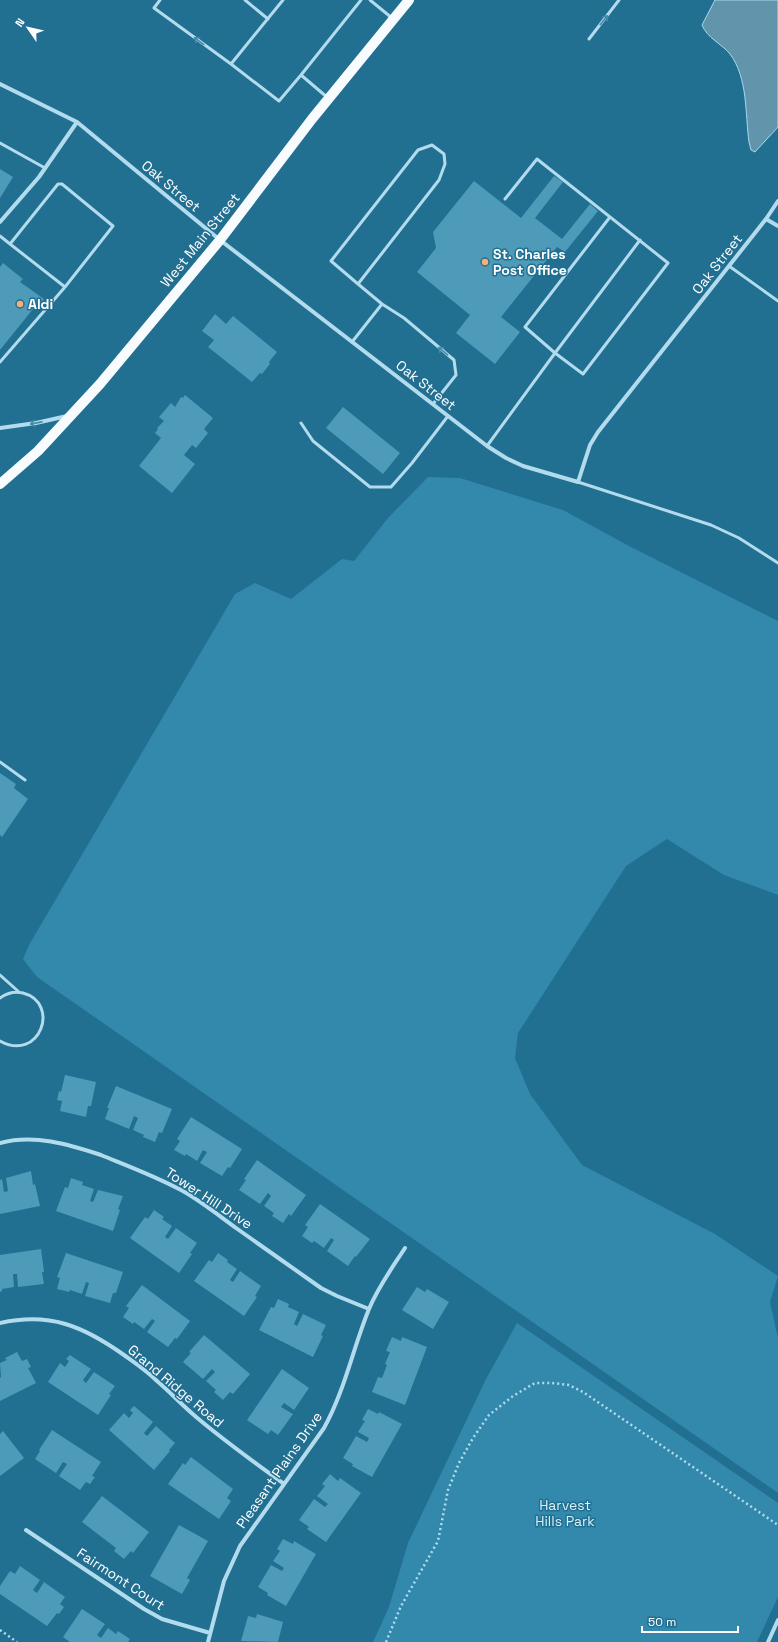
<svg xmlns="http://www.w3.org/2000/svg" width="778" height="1642" font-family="'Space Grotesk',sans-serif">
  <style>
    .green { fill: #3289ac }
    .water { fill: #6295ab; stroke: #a6daee }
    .building { fill: #4e9ab9 }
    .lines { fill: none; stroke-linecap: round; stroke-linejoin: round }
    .path { stroke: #b2dced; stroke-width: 2.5; stroke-dasharray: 2 3; stroke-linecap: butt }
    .service { stroke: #b2dced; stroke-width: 3 }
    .minor { stroke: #b2dced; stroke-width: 4 }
    .primary { stroke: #f8fcff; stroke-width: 10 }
    .oneway { stroke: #458aa8 }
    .poi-dot { fill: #f9af73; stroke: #216f91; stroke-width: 1.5 }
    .labels { text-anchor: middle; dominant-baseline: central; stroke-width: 3; stroke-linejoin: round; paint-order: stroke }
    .street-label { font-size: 14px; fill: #fff; stroke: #216f91 }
    .poi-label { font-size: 14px; font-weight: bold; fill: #fff; stroke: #216f91; text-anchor: start }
    .park-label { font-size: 14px; fill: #d7f0f9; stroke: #216f91 }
  </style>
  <rect width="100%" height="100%" fill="#216f91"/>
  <path class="green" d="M428,477L460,478L563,510L629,546L778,621V895L724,875L667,839L626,866L518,1033L515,1058L530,1094L582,1165L715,1234L778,1276L770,1302L778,1338V1493L37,977L23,959L29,945L235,594L255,583L291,599L342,559L354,561L388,518Z
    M517,1323L778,1503V1597L757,1642H373L389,1607L408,1543L486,1379Z"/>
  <path class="water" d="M715,0H778V127L755,152L751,150L749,142C745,113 748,78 730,54C722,44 707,38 702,25Z"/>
  <path class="building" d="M0,169L13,177L0,198Z
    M554,176L563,182L535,218L562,239L590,204L598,211L565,252L557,247L501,317L520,332L495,364L456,333L470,315L417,272L436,248L433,232L474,181L521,218Z
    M3,263L23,279L20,282L44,299L35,310L33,309L0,350V267Z
    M215,314L226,324L233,316L277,352L269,362L270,364L262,374L260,373L252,382L208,347L214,340L202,331Z
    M185,395L213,418L204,429L208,433L196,448L192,445L184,455L195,464L172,493L139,466L161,438L155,433L158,429L157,428L164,421L159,417L171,403L175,407L181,397L183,398Z
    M343,407L400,453L383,474L326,428Z
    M0,773L16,784L14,788L28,799L2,837L0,835Z
    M65,1075L96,1082L91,1106H88L86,1117L60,1111L62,1101L57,1100L59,1091L61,1092Z
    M116,1086L172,1109L162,1133L159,1132L155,1142L143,1137L144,1135L133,1130L138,1118L134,1116L129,1129L105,1119L109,1108H107Z
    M191,1117L242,1149L230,1168L228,1167L222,1176L200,1163L207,1152L203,1150L197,1161L186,1154L185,1156L174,1150L180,1141L177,1139Z
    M257,1160L306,1195L291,1216L289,1214L283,1223L272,1216L274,1213L264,1206L271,1196L268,1193L260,1204L239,1190L246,1180L244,1179Z
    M31,1171L33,1185L35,1184L40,1206L0,1214V1180L2,1179L4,1192L8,1191L6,1178Z
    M71,1178L83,1182L82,1185L94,1189L90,1201L93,1202L98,1190L123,1196L118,1209L120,1210L113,1231L56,1211L65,1187L68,1188Z
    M320,1204L370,1239L356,1257L355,1256L348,1266L327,1251L334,1240L331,1238L324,1248L314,1241L312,1243L302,1236L308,1227L305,1225Z
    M154,1210L164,1217L162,1219L172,1226L165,1237L168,1239L176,1228L197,1243L190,1253L192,1254L179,1273L130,1238L145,1217L148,1219Z
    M41,1249L44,1272H42L44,1284L18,1287L17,1274H13L14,1287L2,1289V1291L0,1292V1255Z
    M66,1253L123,1272L116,1293H113L110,1303L85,1296L89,1283L86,1282L82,1294L70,1290L69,1292L57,1289L60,1278L57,1277Z
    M218,1253L228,1260L227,1262L237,1269L230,1280L233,1282L240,1271L261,1286L255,1296L257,1297L244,1316L194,1281L209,1260L212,1262Z
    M142,1285L190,1321L177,1339L175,1338L168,1347L147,1332L155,1321L152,1319L144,1329L134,1322L133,1324L123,1317L129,1308L126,1306Z
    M417,1287L425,1292L427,1289L449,1302L433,1329L402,1310Z
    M278,1299L289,1304L288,1307L299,1312L294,1324L297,1326L303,1314L326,1325L321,1335L323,1336L313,1357L259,1330L271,1307L274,1308Z
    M204,1335L250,1374L233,1394L230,1392L223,1400L214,1392L216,1390L206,1381L215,1372L212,1369L203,1379L183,1362L191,1353L189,1352Z
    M392,1337L401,1341L402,1337L427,1347L405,1405L372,1392L378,1377L382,1378L387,1365L385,1364L390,1352L386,1351Z
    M17,1352L22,1361L27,1359L31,1367L28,1368L36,1383L0,1401V1378L1,1377L0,1363L7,1360L5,1358Z
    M70,1355L91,1369L83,1380L86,1383L94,1372L115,1386L109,1394L111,1395L98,1415L48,1382L60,1363L65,1367L69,1361L66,1359Z
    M282,1369L309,1388L294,1410L284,1403L281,1407L293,1414L278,1435L271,1430L268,1434L247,1420Z
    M134,1406L153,1422L144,1433L147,1436L156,1426L175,1443L169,1450L170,1451L154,1470L109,1430L124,1413L129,1418L133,1413L130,1410Z
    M368,1409L378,1414L379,1412L402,1424L372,1477L352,1466L353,1464L343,1458L356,1436L367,1442L369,1438L358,1432L365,1421L362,1420Z
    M52,1430L101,1462L92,1476L95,1477L90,1484L86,1482L80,1490L59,1476L67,1464L63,1462L56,1473L35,1459L40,1451L39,1450Z
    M3,1431L24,1458L0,1476V1434Z
    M191,1457L233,1489L227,1498L231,1501L219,1519L168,1484L183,1463L185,1465Z
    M330,1474L338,1481L340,1478L361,1493L326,1542L307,1529L309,1527L299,1520L314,1499L325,1507L328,1504L317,1496L325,1486L322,1484Z
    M102,1496L149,1532L133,1553L131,1551L124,1559L114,1551L116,1548L82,1522Z
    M179,1525L208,1541L187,1578L190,1580L182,1594L150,1576Z
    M283,1539L293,1544L294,1541L316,1554L286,1606L267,1595L268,1593L258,1587L271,1565L282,1571L284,1568L273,1561L280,1551L277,1549Z
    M20,1566L40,1580L33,1590L37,1593L44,1582L65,1597L60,1604L64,1607L59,1614L57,1613L47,1626L0,1594V1586L10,1571L15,1574Z
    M82,1609L105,1624L97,1635L101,1638L108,1628L116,1634L118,1631L130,1639L128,1642H70L63,1637Z
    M257,1614L283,1622L278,1642L241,1641L248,1616L256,1618Z"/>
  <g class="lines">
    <path class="path" d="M0,1630L17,1642
      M386,1642L401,1606L438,1541L448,1490L459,1463L473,1438L489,1415L513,1396L535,1383H552L569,1385L583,1392L778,1525"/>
    <path class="service" d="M160,0L154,8L231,64
      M245,0L268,19
      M283,0L231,64L279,101L301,75L328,98
      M370,0L392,18
      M589,39L619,0
      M301,75L361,0
      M0,143L45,168
      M432,145L444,154L445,164L439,180L358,284L331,261L418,150Z
      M610,217L525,327L555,353L640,240
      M0,236L10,244L58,184H62L113,226L65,287L0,362
      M10,244L65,287
      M729,266L778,301
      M382,304L404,318L454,360L456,375L433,404
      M352,342L382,304L358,284
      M301,423L313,441L370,487H391L412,463L448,416
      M487,446L555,353L583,374L668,263L537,159L505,199
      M578,482L711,525L739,538L778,563
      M0,762L25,780
      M0,975L19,992
      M0,998C7,993 15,991 23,993C61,1003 40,1063 0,1041"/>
    <path class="minor" d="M0,84L77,122L220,240L487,446L506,458L523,466L578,482L590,445L598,432L766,219L778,201
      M766,219L778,226
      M0,222L39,177L77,122
      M0,428L36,423L67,416
      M0,1143C34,1134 68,1144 101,1155C128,1166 155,1176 181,1190C201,1201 218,1215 236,1228C264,1248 293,1268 321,1288L337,1296L369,1309
      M0,1323C50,1312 83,1326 124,1355C135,1363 147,1371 157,1381C170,1392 182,1405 195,1416C223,1440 254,1462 284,1484
      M26,1530L144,1609L162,1619L210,1633
      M208,1642L224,1581L240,1546L324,1428C345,1390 353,1348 369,1309C378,1287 392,1268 405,1248
      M768,1642L778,1620"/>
    <path class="primary" d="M0,484L38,451L100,384L220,240L312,119L409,0"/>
  </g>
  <defs><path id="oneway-shaft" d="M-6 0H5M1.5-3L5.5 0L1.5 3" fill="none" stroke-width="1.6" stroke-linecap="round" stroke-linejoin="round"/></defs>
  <g class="oneway">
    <use href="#oneway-shaft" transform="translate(604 20) rotate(-51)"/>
    <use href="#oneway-shaft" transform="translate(199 41) rotate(-144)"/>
    <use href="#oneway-shaft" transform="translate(443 351) rotate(-140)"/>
    <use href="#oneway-shaft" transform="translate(36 423) rotate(169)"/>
  </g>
  <g class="poi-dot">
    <circle cx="485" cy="262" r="4"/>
    <circle cx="20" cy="304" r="4"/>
  </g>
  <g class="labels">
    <g class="street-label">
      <text transform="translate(171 186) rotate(40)">Oak Street</text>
      <text transform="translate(200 240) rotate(-51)">West Main Street</text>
      <text transform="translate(717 264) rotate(-52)">Oak Street</text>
      <text transform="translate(426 385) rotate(38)">Oak Street</text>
      <text transform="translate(209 1198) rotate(33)">Tower Hill Drive</text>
      <text transform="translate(176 1386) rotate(40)">Grand Ridge Road</text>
      <text transform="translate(279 1470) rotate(-55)">Pleasant Plains Drive</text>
      <text transform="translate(121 1579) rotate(33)">Fairmont Court</text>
    </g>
    <g class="poi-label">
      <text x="493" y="254">St. Charles<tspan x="493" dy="16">Post Office</tspan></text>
      <text x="28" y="304">Aldi</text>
    </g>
    <g class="park-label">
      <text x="565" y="1505">Harvest<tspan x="565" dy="16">Hills Park</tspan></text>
    </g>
  </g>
  <g transform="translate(28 28) rotate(304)" stroke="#216f91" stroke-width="3" paint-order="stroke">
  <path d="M0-3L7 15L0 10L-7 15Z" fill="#ffffff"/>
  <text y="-6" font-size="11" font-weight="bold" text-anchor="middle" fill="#ffffff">N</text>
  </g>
  <path d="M642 1626v6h96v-6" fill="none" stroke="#ffffff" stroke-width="2"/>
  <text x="648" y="1626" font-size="12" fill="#ffffff" stroke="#216f91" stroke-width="3" paint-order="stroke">50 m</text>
</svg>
